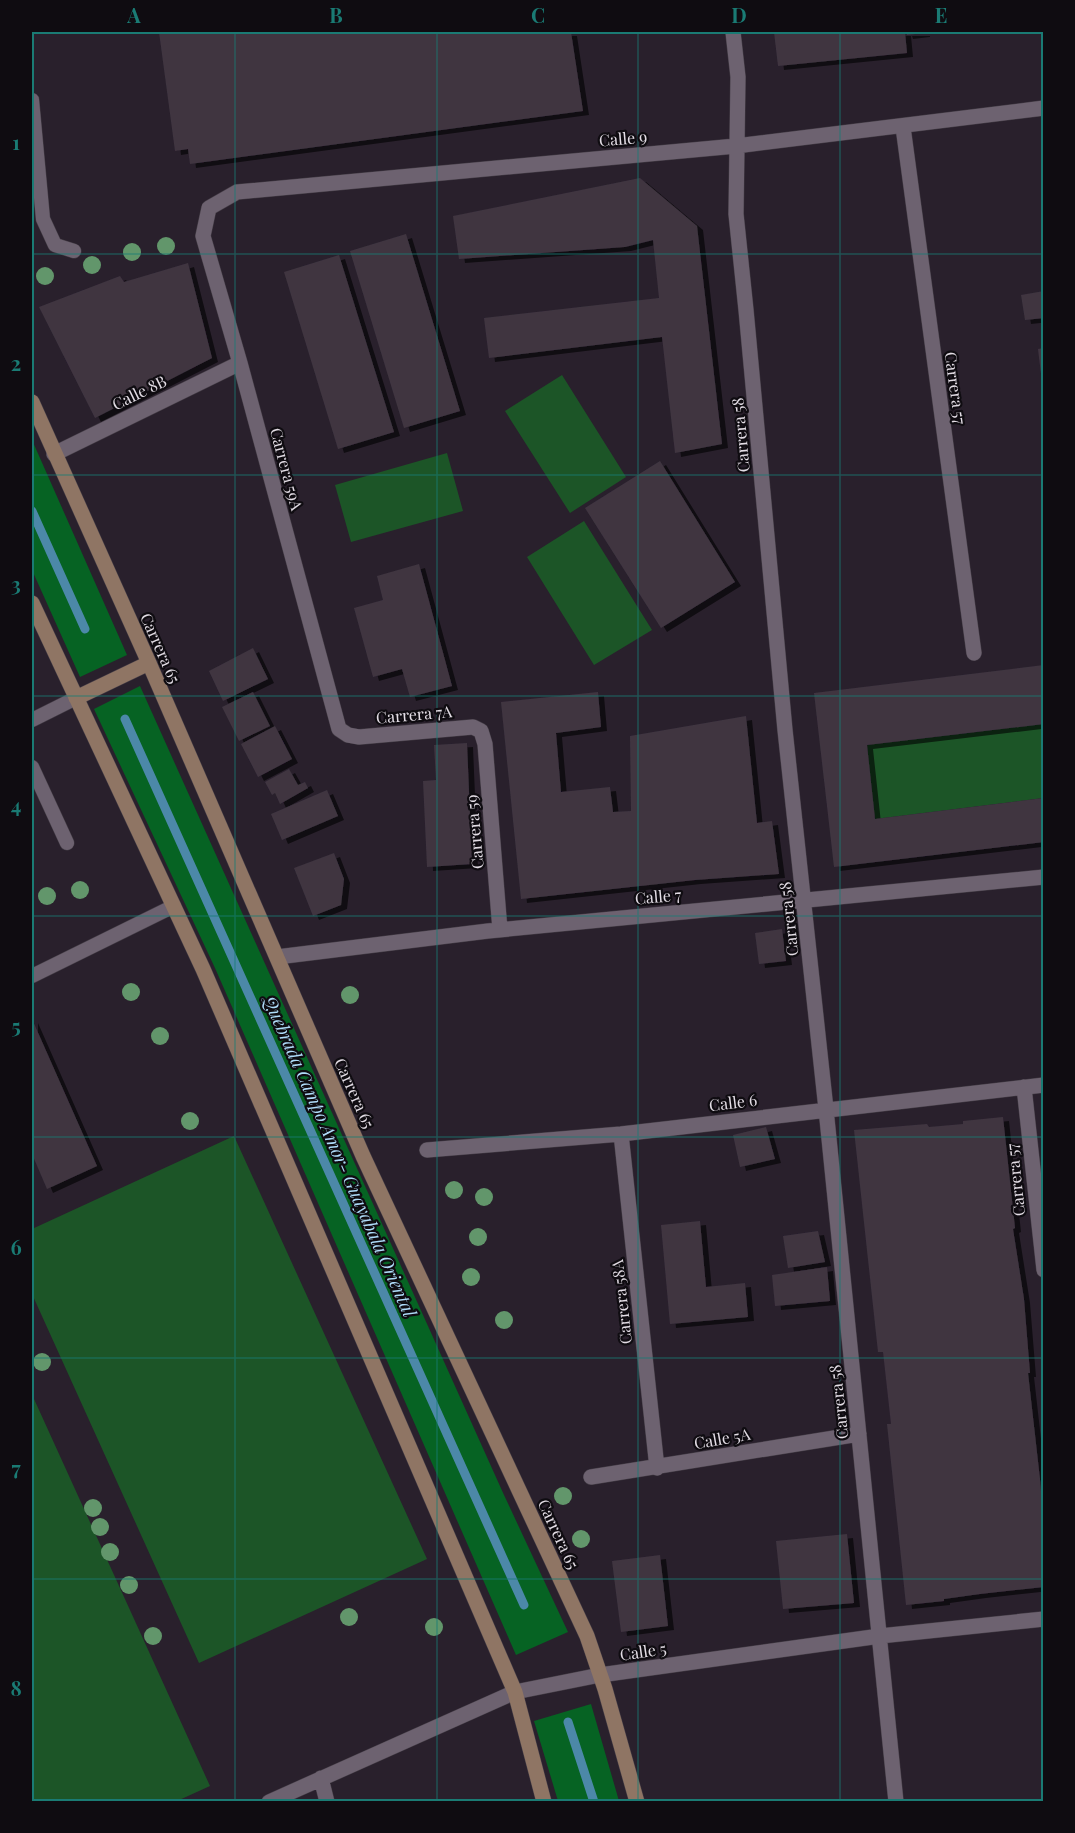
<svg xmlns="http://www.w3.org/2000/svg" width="1075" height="1833" font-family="'Playfair Display',serif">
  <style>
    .green { fill: #1c5527 }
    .forest { fill: #066323 }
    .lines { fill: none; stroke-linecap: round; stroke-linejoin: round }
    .stream { stroke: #4c88a8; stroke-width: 9 }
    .building { fill: #3f3541; filter: url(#shadow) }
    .service-casing { stroke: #443d46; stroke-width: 15 }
    .minor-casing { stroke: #443d46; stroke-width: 16 }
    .secondary-casing { stroke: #443d46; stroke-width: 16 }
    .service { stroke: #6d6270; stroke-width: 14 }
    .minor { stroke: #6d6270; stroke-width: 15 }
    .secondary { stroke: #8f7564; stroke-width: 15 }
    .tree { fill: #62966b }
    .grid { fill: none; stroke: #1a7b74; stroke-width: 1.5; stroke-opacity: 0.55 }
    .labels { text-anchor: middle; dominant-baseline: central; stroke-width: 4.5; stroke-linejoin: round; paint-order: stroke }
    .street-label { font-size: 16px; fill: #e3dde5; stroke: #0f0c11 }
    .water-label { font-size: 18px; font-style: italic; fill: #aedbf8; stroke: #0f0c11 }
    .neatline { fill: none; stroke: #1a7b74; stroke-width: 2 }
    .grid-label { font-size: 20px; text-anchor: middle; font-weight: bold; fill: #1a7b74 }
  </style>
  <defs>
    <filter id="shadow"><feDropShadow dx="6" dy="4" stdDeviation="0" flood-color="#0009"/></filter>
  </defs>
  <rect width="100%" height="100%" fill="#29202c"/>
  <path class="green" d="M562,375L626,477L570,513L505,411Z
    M447,453L463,511L351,542L335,485Z
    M584,521L652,630L594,665L527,557Z
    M1043,724V798L875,819L867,745Z
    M234,1136L427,1559L199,1663L32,1294V1229Z
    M34,1399L210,1786L177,1801H32V1400Z"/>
  <path class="forest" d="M32,440L127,655L80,677L32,570Z
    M140,686L504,1495L568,1632L516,1655L215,968L94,709Z
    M591,1704L619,1801H558L534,1721Z"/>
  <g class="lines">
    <path class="stream" d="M32,511L85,629
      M125,719L524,1605
      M568,1722L594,1802"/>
  </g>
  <path class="building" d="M159,32H571L583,111L190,164L188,149L175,151Z
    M774,32H905L907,53L778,66Z
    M906,32H924V33L907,35Z
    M640,178L697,226L722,444L675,453L662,337L489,358L484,318L659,298L653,240L625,247L459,259L453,216Z
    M406,234L460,411L404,428L350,251Z
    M339,255L394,432L338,449L284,272Z
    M188,263L212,358L95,418L39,307L120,276L124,282Z
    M1044,291V318L1025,320L1021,295Z
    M1044,348V374H1041L1038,349Z
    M660,461L735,582L661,628L585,508Z
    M419,564L452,686L410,697L402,669L373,677L354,608L383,600L377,576Z
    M253,648L268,679L223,701L209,671Z
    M1044,665V724L867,745L875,819L1044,798V842L834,867L814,693Z
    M253,692L270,726L239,741L222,707Z
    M598,692L601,727L556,733L561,792L610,787L613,812L631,811L630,736L746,716L757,823L772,821L779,874L695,880L521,899L501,702Z
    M275,726L292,759L258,777L241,744Z
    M467,743L472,864L427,867L423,781L436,780L434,745Z
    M289,769L298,785L305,782L308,788L280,804L275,793L272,795L265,782Z
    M327,790L338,816L282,840L271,814Z
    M334,853L344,879L341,905L313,916L294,868Z
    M782,929L786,961L759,964L755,933Z
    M32,1019L97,1166L47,1189L32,1154Z
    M1003,1117L1015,1228L1013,1229L1024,1299L1030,1373H1028L1040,1479L1043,1515L1044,1587L980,1594L944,1599V1601L906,1605L887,1424H891L883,1352H878L854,1130L927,1124L929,1127L963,1124V1121Z
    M766,1127L775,1159L740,1167L733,1135Z
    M700,1221L706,1287L745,1283L748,1317L670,1324L661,1225Z
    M818,1231L825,1262L788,1268L783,1236Z
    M827,1267L830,1301L775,1306L772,1275Z
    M847,1534L854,1603L783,1609L776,1541Z
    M660,1555L668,1626L621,1632L612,1561Z"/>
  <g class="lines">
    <defs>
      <path id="service" d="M32,100L43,219L55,245L74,251
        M32,720L76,698
        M32,767L67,843
        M32,976L174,906"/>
      <path id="minor" d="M733,32L738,77L736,214L746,310L785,730L826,1109L896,1802
        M903,127L974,653
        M54,454L240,363
        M500,930L485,744L481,731L473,727L359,737L348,735L339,729L240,363L203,236L209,208L237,192L736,146L1044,108
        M277,957L488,931L1044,877
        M1024,1087L1044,1270
        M621,1134L657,1468
        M427,1150L621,1134L1044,1085
        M591,1477L859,1434
        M321,1778L327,1802
        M269,1802L515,1692L600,1675L880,1636L1044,1619"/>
      <path id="secondary" d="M32,402L149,663L363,1156L587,1636L605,1689L637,1802
        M32,603L203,969L515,1692L544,1802
        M76,698L149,663"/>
    </defs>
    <use href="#service" class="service-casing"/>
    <use href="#minor" class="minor-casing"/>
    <use href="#secondary" class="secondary-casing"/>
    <use href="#service" class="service"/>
    <use href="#minor" class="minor"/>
    <use href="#secondary" class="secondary"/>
  </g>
  <g class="tree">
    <circle cx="166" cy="246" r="9"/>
    <circle cx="132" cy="252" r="9"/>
    <circle cx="92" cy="265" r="9"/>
    <circle cx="45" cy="276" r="9"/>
    <circle cx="80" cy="890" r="9"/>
    <circle cx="47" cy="896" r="9"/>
    <circle cx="131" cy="992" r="9"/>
    <circle cx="350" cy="995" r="9"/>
    <circle cx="160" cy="1036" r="9"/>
    <circle cx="190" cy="1121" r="9"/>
    <circle cx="454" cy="1190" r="9"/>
    <circle cx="484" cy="1197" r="9"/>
    <circle cx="478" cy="1237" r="9"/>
    <circle cx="471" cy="1277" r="9"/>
    <circle cx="504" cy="1320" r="9"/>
    <circle cx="42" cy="1362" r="9"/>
    <circle cx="563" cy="1496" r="9"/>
    <circle cx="93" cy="1508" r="9"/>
    <circle cx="100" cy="1527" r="9"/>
    <circle cx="581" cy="1539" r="9"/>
    <circle cx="110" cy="1552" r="9"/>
    <circle cx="129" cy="1585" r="9"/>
    <circle cx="349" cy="1617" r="9"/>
    <circle cx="434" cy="1627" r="9"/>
    <circle cx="153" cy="1636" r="9"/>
  </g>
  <path class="grid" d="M235,32V1802M437,32V1802M638,32V1802M840,32V1802M32,254H1044M32,475H1044M32,696H1044M32,916H1044M32,1137H1044M32,1358H1044M32,1579H1044"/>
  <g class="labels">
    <g class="street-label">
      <text transform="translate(623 138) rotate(-5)">Calle 9</text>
      <text transform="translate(956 388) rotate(82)">Carrera 57</text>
      <text transform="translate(139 392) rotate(-26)">Calle 8B</text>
      <text transform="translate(740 435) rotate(-95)">Carrera 58</text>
      <text transform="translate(287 469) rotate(75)">Carrera 59A</text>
      <text transform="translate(161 648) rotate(66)">Carrera 65</text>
      <text transform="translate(414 714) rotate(-5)">Carrera 7A</text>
      <text transform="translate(474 832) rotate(-95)">Carrera 59</text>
      <text transform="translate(658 896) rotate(-5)">Calle 7</text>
      <text transform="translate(788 919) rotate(-96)">Carrera 58</text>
      <text transform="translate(355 1093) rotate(66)">Carrera 65</text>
      <text transform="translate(733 1102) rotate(-7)">Calle 6</text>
      <text transform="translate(1015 1180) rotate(-96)">Carrera 57</text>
      <text transform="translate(621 1302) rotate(-96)">Carrera 58A</text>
      <text transform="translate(838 1402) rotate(-96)">Carrera 58</text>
      <text transform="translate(722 1438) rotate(-10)">Calle 5A</text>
      <text transform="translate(559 1534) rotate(65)">Carrera 65</text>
      <text transform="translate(643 1651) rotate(-8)">Calle 5</text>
    </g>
    <g class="water-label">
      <text transform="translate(340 1156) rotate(66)">Quebrada Campo Amor- Guayabala Oriental</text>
    </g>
  </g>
  <rect width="1075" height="1833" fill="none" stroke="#0f0c11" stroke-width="66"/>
  <rect x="33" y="33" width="1009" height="1767" class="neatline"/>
  <g class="grid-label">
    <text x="134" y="23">A</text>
    <text x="336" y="23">B</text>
    <text x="538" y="23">C</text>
    <text x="739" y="23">D</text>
    <text x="941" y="23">E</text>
    <text x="16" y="150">1</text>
    <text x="16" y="371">2</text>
    <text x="16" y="592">3</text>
    <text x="16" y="813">4</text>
    <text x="16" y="1034">5</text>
    <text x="16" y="1255">6</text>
    <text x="16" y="1476">7</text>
    <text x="16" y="1696">8</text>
  </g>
</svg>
